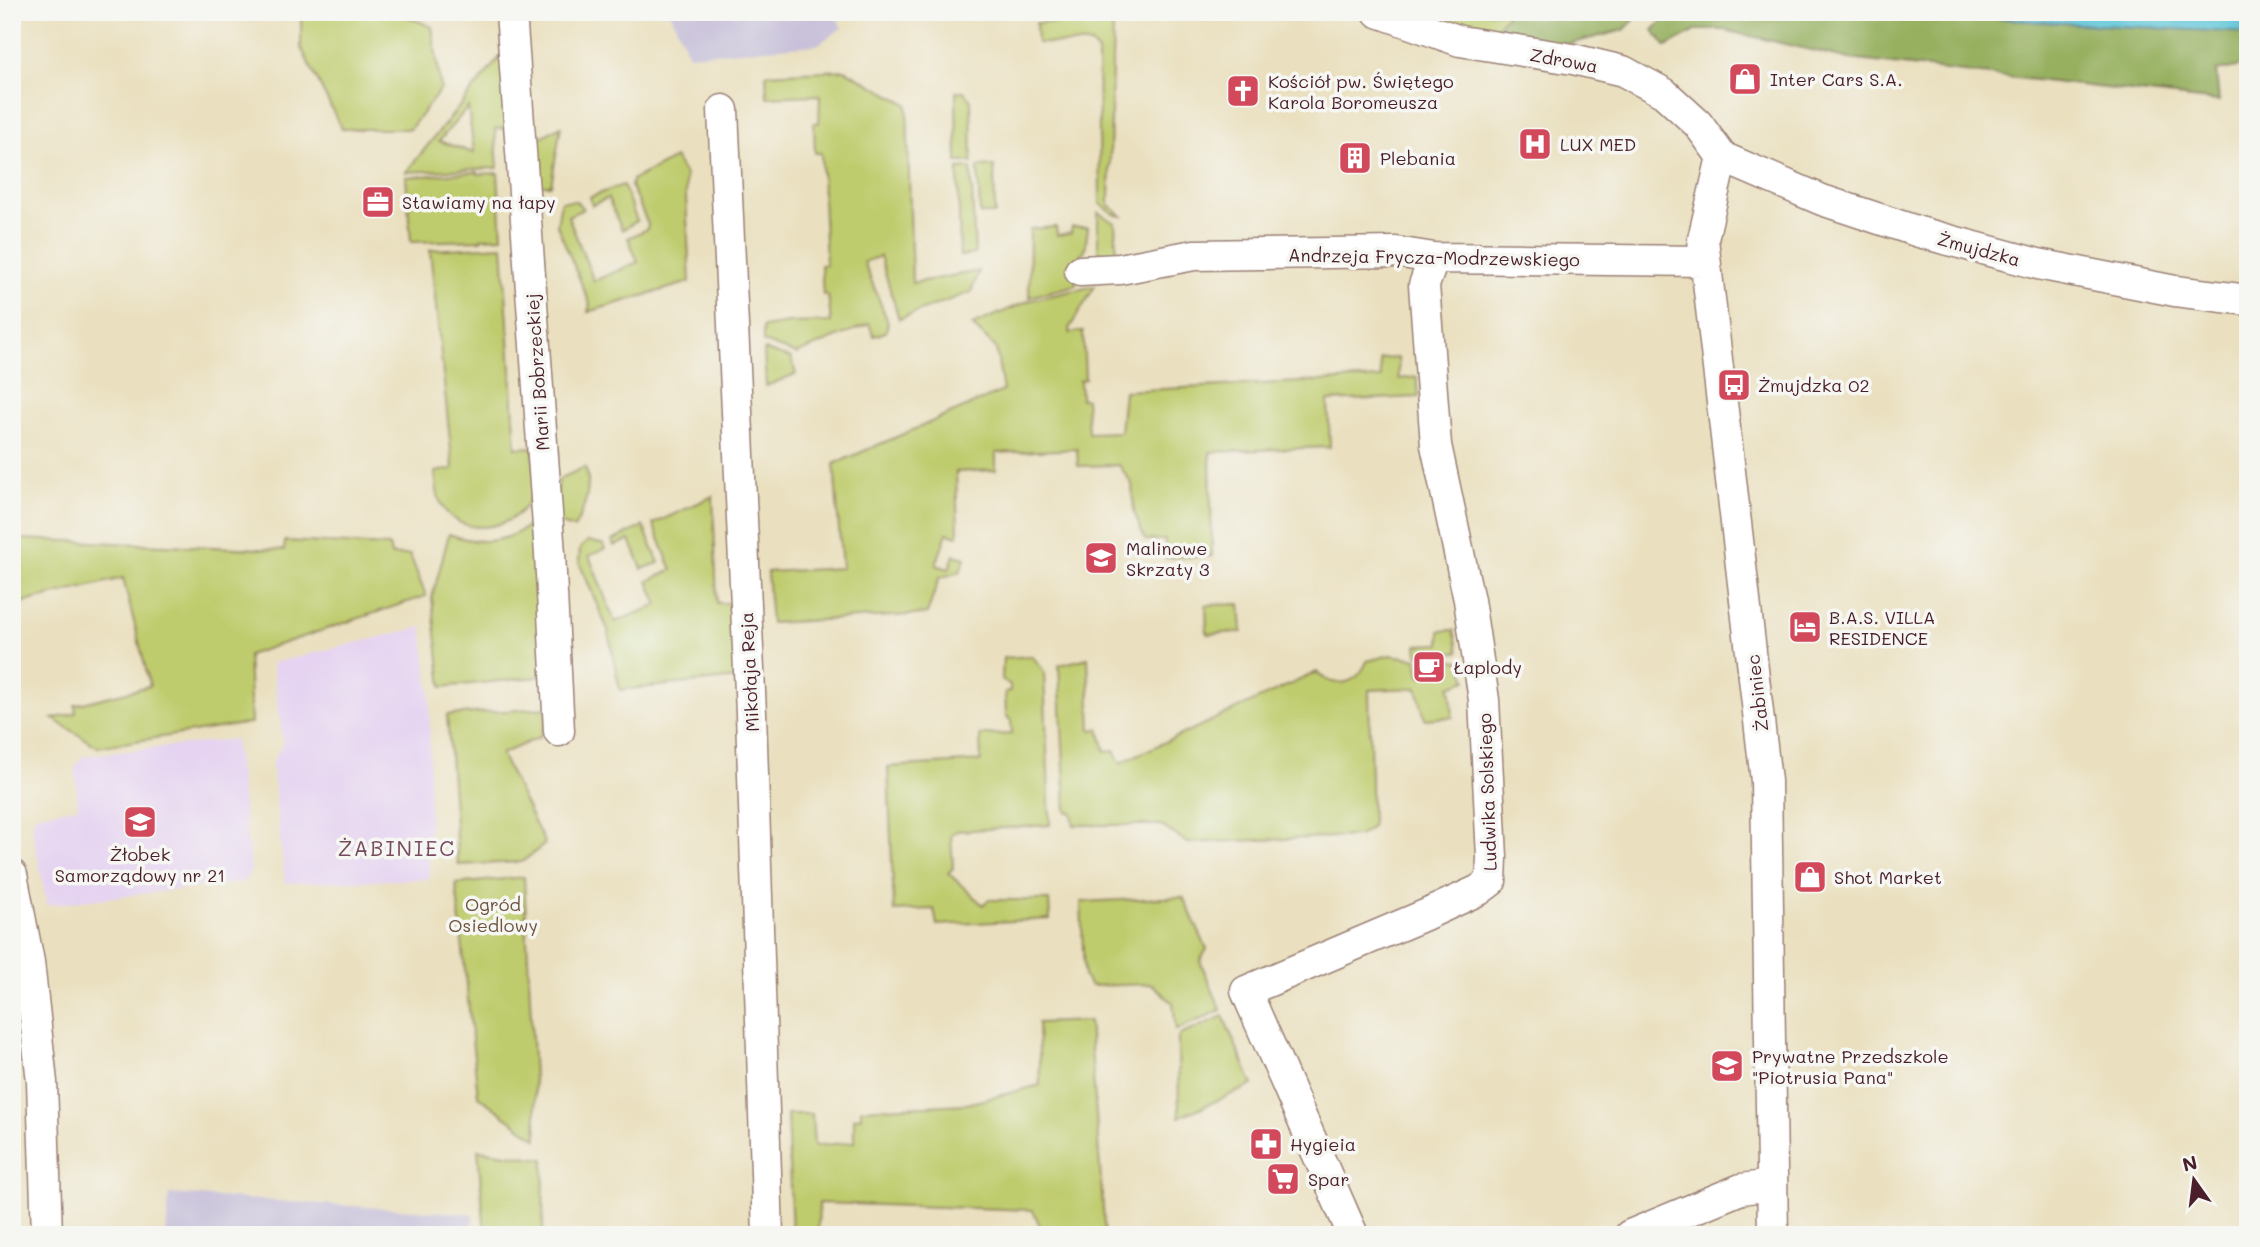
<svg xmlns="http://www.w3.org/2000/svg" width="2260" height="1247" font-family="Mali,sans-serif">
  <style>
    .built { fill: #e5d3f1 }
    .industrial { fill: #c7c0d9 }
    .green { fill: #bfcc6d; stroke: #84764c; stroke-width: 2; fill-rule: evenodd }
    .forest { fill: #97b060; stroke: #706846; stroke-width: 2 }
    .water { fill: #5dc6d8; stroke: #547282; stroke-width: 2 }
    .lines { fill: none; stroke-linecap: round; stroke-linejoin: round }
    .minor-casing { stroke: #9a8075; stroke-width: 33 }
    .minor { stroke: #fff; stroke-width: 30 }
    .labels { text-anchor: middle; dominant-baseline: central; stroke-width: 7; stroke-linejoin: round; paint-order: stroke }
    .street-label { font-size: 18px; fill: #4a1f2b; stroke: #f6f6f2 }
    .poi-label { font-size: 18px; fill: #4a1f2b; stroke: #f6f6f2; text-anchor: start }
    .park-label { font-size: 18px; fill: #6d533f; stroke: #f6f6f2 }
    .quarter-label { font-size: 21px; letter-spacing: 2px; fill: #76495f; stroke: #f6f6f2 }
  </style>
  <rect width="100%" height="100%" fill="#f6f6f2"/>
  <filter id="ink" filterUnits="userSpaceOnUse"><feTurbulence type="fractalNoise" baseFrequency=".0143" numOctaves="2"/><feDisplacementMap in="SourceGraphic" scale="14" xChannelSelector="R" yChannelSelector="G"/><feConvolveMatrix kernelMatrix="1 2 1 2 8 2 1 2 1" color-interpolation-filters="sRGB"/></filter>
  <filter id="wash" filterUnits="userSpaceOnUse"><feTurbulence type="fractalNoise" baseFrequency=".00686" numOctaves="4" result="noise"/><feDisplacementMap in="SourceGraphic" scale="28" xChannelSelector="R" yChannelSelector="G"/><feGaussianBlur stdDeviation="1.57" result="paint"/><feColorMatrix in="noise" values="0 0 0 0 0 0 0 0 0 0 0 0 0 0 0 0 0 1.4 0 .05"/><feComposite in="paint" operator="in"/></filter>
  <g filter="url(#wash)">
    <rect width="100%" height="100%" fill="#eae0bf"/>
    <path class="built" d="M422,627L430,691L429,879L285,883L272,763L283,743L272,663Z
      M235,739L251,871L244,882L47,905L32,828L35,815L78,807L75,766L83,756Z"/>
    <path class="industrial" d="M670,12H834L842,28L817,45L689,55Z
      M169,1194L473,1214L472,1235H166Z"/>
    <path class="green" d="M301,12H397L432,27L441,89L410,129H342L301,48Z
      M1432,12H1509L1494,31L1431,23Z
      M1113,21L1109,205L1122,216L1116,215L1100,204L1098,52L1091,44L1037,43L1036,23Z
      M508,47L512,128L495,129L498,168L406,172ZM468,107L474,152V153L439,141Z
      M845,70L907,104L912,283L979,271L971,292L899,319L880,256L864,262L888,322L886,332L874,336L869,324L796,354L763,342V327L789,323L831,322L828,295H823L821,265H826L821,153H815L814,123H819L820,95L767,97L766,74Z
      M964,91L971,101L972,162H957L956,92Z
      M561,126L551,185H532L534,141Z
      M675,158L685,175L690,282L588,312L590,304L557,225L561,201H576L583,209L568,216L594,281L638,262L628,238L647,229L648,224L631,186L632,180Z
      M994,166L995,214H980L978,167Z
      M971,168L975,254L960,256L958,169Z
      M478,172V174L498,173L502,237L481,238V240L411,242L406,177Z
      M623,185L637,221L622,230L608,198L592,205L590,197Z
      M1098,212L1115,223L1117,260H1107L1098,250Z
      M1056,227L1057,235L1071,233L1072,227H1088L1085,250L1074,261L1076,285L1029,297L1030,229Z
      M503,246L516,448L533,447C533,460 536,474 534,486C528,531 455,544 439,499C436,491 436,480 435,472L453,469L430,250Z
      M1095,286L1069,329L1070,333L1083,331L1085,379L1080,380L1081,399H1086L1088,433L1120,432L1124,391L1381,378L1380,359L1398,358L1399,379L1417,377L1419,397L1328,401L1330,447L1210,452L1212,556L1165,558V540H1145L1134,512L1132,484L1119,465L1078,466L1077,449L996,453V470L956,472L958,536L947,533L936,565L949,569L954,555L965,558L960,572L939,578L927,614L771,623L767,572L842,568L834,464L1003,391L996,348L972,325L1031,300Z
      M764,350L791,358L796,374L766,386Z
      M585,467C593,484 584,512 574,528L554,522L559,479Z
      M713,496L717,603H734L737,678L620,690L608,630L579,562L580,548L588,541L603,544L605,549L589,556L615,622L658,605L648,581L672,570L653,524Z
      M538,519L547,676L442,687L432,598L449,534C483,547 510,542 538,519Z
      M643,526L659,563L642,569L630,540L614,546L612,541Z
      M20,539L284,550L285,541L389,546L391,555H410L426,596L248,655L251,723L98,747L53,719L76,713L75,705L150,686L123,578L12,605V569H20Z
      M1240,604L1242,632L1207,634L1206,605Z
      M1454,630L1459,652L1418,655L1417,645L1440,644V631Z
      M1390,655L1417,659L1420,676L1438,675L1441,667L1437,659L1460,661L1467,680L1450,686L1453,717L1425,719L1417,688L1369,690L1372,827L1359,836L1188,843L1160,825H1074L1072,813L1066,811L1059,665L1088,658L1091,730L1099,729L1105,751L1114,750L1120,763L1317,672C1335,691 1358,684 1367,661Z
      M1032,656L1044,671L1050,825L957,831L951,835L953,868L948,873L983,905L988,900H1049L1050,919L937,925L934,909L894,911L888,767L981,761L980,735L1012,734L1011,721L1006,715L1005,692L1010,691V686L1002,679L1003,658Z
      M546,708V723L540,737L501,754L545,844L522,862L458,865L447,715Z
      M524,877L537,1139L478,1096L456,884Z
      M1183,897L1207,949L1200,961L1221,1010L1176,1030L1173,1003L1152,984L1091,986L1084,977L1081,902Z
      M1223,1016L1253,1085L1179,1117L1178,1036Z
      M1089,1021L1105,1235H1044L1033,1210L819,1203L818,1230L813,1231V1235H792L787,1114H812L814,1146L854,1142V1118L861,1117V1109L967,1104L1040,1085L1038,1023Z
      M478,1150L544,1159L543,1235H485Z"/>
    <path class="forest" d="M1509,12H1628L1635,19L1624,30L1556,47L1494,31Z
      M1672,12H2248V65L2216,71L2219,101L1849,59L1725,30H1697L1666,47L1653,30Z"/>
    <path class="water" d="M1930,12L2248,14V33L2040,22Z"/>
  </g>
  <g filter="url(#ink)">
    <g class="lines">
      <defs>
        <path id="minor" d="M511,12L550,554L559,731
          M1378,12L1460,41L1573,59L1623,71L1664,93L1698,124L1722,157L1822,200L1919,232L2038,264L2175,291L2248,300
          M723,110L751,713L768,1235
          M1722,157L1703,239L1766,781L1773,1235
          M1080,271L1120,269L1194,255L1396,252L1434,258L1705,261
          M12,875L29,962L42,1082L47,1235
          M1353,1235L1246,991L1425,915L1479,890L1491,881L1492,857L1484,700L1469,600L1436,445L1424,285L1434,258
          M1630,1235L1741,1189L1772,1185"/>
      </defs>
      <use href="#minor" class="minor-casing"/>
      <use href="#minor" class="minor"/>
    </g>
  </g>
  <defs>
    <symbol id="shop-square" viewBox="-11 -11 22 22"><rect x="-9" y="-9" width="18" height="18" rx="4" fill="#d1495b" stroke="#f6f6f2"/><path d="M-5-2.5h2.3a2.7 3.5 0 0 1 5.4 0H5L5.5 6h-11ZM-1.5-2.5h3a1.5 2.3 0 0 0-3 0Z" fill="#fff"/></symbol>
    <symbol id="church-square" viewBox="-11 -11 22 22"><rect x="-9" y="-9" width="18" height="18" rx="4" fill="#d1495b" stroke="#f6f6f2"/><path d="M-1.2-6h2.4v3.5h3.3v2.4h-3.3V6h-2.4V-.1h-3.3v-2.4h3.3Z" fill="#fff"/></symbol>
    <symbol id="hospital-square" viewBox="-11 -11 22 22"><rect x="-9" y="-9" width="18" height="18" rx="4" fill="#d1495b" stroke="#f6f6f2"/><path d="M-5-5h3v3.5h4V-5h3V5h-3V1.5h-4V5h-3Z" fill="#fff"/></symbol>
    <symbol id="building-square" viewBox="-11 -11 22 22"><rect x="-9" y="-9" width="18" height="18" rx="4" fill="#d1495b" stroke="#f6f6f2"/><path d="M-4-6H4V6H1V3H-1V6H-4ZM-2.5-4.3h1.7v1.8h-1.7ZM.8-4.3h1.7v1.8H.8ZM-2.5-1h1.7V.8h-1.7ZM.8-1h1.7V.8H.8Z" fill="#fff"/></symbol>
    <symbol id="office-square" viewBox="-11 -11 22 22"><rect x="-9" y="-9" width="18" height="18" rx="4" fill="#d1495b" stroke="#f6f6f2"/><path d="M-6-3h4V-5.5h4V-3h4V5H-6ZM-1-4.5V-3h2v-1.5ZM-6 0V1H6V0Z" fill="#fff"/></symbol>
    <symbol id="bus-square" viewBox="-11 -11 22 22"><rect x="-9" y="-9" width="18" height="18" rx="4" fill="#d1495b" stroke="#f6f6f2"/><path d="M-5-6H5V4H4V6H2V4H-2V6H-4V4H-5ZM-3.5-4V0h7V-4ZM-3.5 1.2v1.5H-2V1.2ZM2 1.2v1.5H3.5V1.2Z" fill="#fff"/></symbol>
    <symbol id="school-square" viewBox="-11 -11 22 22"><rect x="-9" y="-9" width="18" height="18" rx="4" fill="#d1495b" stroke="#f6f6f2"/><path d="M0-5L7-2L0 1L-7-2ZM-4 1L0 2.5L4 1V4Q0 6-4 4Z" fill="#fff"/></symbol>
    <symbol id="hotel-square" viewBox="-11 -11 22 22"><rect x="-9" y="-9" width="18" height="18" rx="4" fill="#d1495b" stroke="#f6f6f2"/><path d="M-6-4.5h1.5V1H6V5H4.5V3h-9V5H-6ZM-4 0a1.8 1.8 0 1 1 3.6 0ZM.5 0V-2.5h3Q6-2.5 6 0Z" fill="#fff"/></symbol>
    <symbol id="cafe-square" viewBox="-11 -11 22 22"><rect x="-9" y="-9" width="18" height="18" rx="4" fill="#d1495b" stroke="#f6f6f2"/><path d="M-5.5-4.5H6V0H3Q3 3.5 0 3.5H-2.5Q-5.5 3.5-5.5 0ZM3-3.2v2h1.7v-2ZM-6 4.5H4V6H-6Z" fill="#fff"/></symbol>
    <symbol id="pharmacy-square" viewBox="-11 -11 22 22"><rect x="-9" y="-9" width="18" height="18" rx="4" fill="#d1495b" stroke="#f6f6f2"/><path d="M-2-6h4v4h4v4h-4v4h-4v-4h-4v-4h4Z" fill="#fff"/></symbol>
    <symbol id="supermarket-square" viewBox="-11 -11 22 22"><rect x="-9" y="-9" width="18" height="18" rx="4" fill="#d1495b" stroke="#f6f6f2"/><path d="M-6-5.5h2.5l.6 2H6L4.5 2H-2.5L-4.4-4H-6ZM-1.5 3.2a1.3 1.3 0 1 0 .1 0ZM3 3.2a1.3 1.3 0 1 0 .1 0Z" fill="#fff"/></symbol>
  </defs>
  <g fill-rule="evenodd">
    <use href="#shop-square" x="1726" y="60" width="38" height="38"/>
    <use href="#church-square" x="1224" y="72" width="38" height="38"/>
    <use href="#hospital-square" x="1516" y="125" width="38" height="38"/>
    <use href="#building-square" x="1336" y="139" width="38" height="38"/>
    <use href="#office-square" x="359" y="183" width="38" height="38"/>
    <use href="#bus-square" x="1715" y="366" width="38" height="38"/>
    <use href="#school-square" x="1082" y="539" width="38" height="38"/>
    <use href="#hotel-square" x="1786" y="608" width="38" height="38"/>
    <use href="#cafe-square" x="1410" y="648" width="38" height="38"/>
    <use href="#school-square" x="121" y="803" width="38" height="38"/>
    <use href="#shop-square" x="1791" y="858" width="38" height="38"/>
    <use href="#school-square" x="1708" y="1047" width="38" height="38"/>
    <use href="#pharmacy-square" x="1247" y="1125" width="38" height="38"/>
    <use href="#supermarket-square" x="1264" y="1160" width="38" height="38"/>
  </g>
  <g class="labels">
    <g class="street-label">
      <text transform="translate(1564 60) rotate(10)">Zdrowa</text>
      <text transform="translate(1979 249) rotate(15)">Żmujdzka</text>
      <text transform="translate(1434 257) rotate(1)">Andrzeja Frycza-Modrzewskiego</text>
      <text transform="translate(537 372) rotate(-94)">Marii Bobrzeckiej</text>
      <text transform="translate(749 672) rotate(-93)">Mikołaja Reja</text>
      <text transform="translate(1757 693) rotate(-97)">Żabiniec</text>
      <text transform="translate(1487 792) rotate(-92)">Ludwika Solskiego</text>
    </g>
    <g class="poi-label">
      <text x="1770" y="79">Inter Cars S.A.</text>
      <text x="1268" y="81">Kościół pw. Świętego<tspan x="1268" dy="21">Karola Boromeusza</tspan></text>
      <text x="1560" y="144">LUX MED</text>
      <text x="1380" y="158">Plebania</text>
      <text x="402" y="202">Stawiamy na łapy</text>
      <text x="1758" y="385">Żmujdzka 02</text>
      <text x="1126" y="548">Malinowe<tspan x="1126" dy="21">Skrzaty 3</tspan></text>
      <text x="1829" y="617">B.A.S. VILLA<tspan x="1829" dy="21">RESIDENCE</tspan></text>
      <text x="1454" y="667">Łaplody</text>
      <text x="140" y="854" text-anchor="middle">Żłobek<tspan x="140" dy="21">Samorządowy nr 21</tspan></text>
      <text x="1834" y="877">Shot Market</text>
      <text x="1752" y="1056">Prywatne Przedszkole<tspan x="1752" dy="21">"Piotrusia Pana"</tspan></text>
      <text x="1290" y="1144">Hygieia</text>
      <text x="1308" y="1179">Spar</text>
    </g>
    <g class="park-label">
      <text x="493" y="904">Ogród<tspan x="493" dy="21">Osiedlowy</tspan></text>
    </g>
    <g class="quarter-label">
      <text x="397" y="847">ŻABINIEC</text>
    </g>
  </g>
  <rect width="2260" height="1247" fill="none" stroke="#f6f6f2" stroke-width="42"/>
  <g transform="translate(2194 1180) rotate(346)" stroke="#f6f6f2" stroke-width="5" paint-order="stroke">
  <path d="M0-5L12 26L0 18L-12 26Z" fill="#4a1f2b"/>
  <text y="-10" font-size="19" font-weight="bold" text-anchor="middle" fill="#4a1f2b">N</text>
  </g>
</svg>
